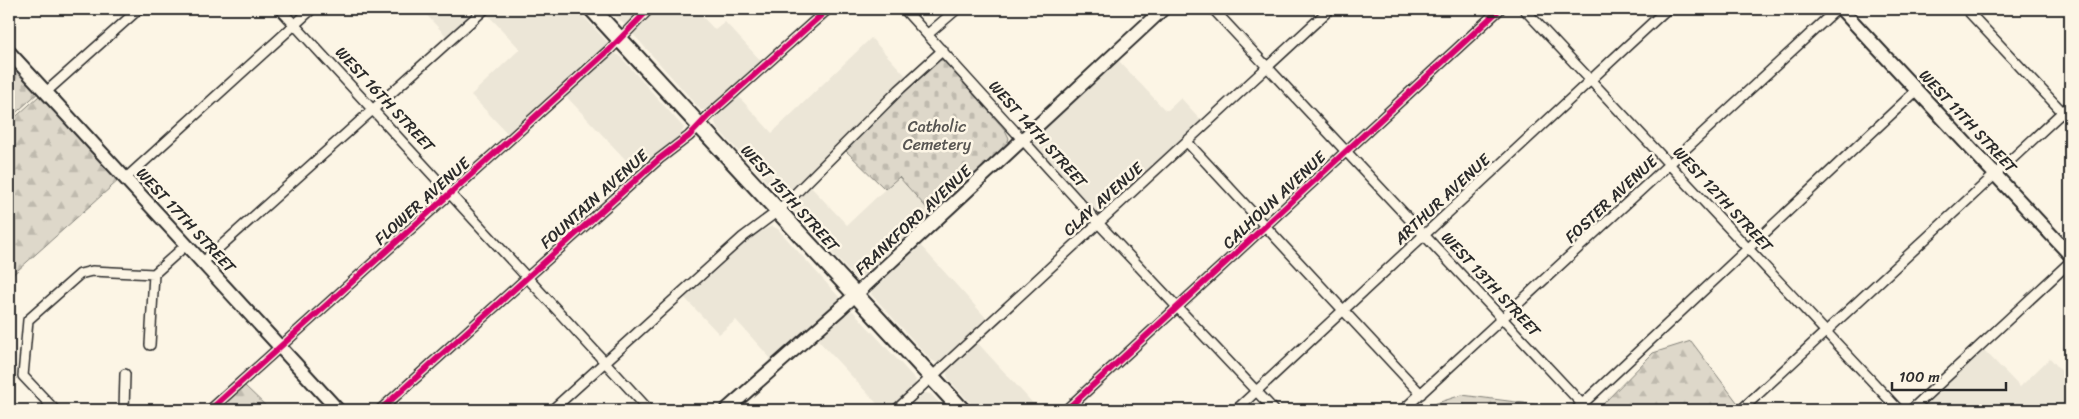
<svg xmlns="http://www.w3.org/2000/svg" width="2079" height="419" font-family="Sriracha,sans-serif">
  <style>
    .built { fill: #ece6d7 }
    .forest { fill: url(#forest-firs); stroke: #84827a }
    .cemetery { fill: url(#cemetery-stones); stroke: #84827a }
    .lines { fill: none; stroke-linecap: round; stroke-linejoin: round }
    .minor-casing { stroke: #2b2b2b; stroke-width: 12 }
    .secondary-casing { stroke: #2b2b2b; stroke-width: 16 }
    .trunk-casing { stroke: #2b2b2b; stroke-width: 19 }
    .minor { stroke: #fcf5e5; stroke-width: 9 }
    .secondary { stroke: #fcf5e5; stroke-width: 12 }
    .trunk { stroke: #fcf5e5; stroke-width: 15 }
    .cycleway-casing { stroke: #fcf5e5; stroke-width: 9 }
    .cycleway { stroke: #d6006c; stroke-width: 6 }
    .labels { text-anchor: middle; dominant-baseline: central; stroke-width: 5; stroke-linejoin: round; paint-order: stroke }
    .street-label { font-size: 16px; fill: #2b2b2b; stroke: #fcf5e5 }
    .park-label { font-size: 16px; fill: #585653; stroke: #fcf5e5 }
  </style>
  <defs>
    <pattern id="forest-firs" width="22" height="20" patternUnits="userSpaceOnUse" patternTransform="scale(1.25)"><rect width="22" height="20" fill="#ded8ca"/><path d="M5 1l3.5 6h-7zM16 11l3.5 6h-7z" fill="#bfbaae"/></pattern>
    <pattern id="cemetery-stones" width="16" height="16" patternUnits="userSpaceOnUse" patternTransform="scale(1.25)"><rect width="16" height="16" fill="#ded8ca"/><path d="M2 7V4a2 2 0 0 1 4 0v3zM10 15v-3a2 2 0 0 1 4 0v3z" fill="#bfbaae"/></pattern>
  </defs>
  <rect width="100%" height="100%" fill="#fcf5e5"/>
  <filter id="ink" filterUnits="userSpaceOnUse"><feTurbulence type="fractalNoise" baseFrequency=".02" numOctaves="2"/><feDisplacementMap in="SourceGraphic" scale="10" xChannelSelector="R" yChannelSelector="G"/><feConvolveMatrix kernelMatrix="1 2 1 2 8 2 1 2 1" color-interpolation-filters="sRGB"/></filter>
  <g filter="url(#ink)">
    <path class="built" d="M421,9H477L446,36Z
      M491,9H577L607,42L605,48L509,135L471,95L520,49L486,13Z
      M608,9H643L625,25Z
      M655,9H695L715,30L725,22L762,62L710,109L701,110L633,34L635,27Z
      M871,38L907,77L800,184L785,196L779,195L717,128L715,122L717,112L737,95L772,133Z
      M611,53L619,55L684,128L678,140L638,173L565,95Z
      M1118,60L1165,110H1168L1181,98L1200,119L1206,117L1099,217L1034,146L1033,141Z
      M898,177L932,214L864,277L857,280L794,212L793,204L809,185L847,225Z
      M772,226L778,229L839,297L836,303L772,360L736,320L719,334L683,296L749,237Z
      M920,245L987,319L938,363L931,360L871,294L873,288Z
      M853,311L916,380L913,389L890,410H883L817,339L847,312Z
      M975,340L1039,410H977L949,380L947,375L948,369L956,357Z
      M1983,349L2020,387L2050,358L2070,381V410H1917Z
      M925,393L931,394L946,410H902Z"/>
    <path class="forest" d="M39,92L120,179L9,278V123L39,96Z
      M1691,341L1740,406L1736,410H1579L1584,405H1602L1653,353Z
      M244,385L270,410H216Z
      M1462,395L1570,409L1415,410Z"/>
    <path class="cemetery" d="M9,57L40,91L9,119Z
      M935,60H944L1005,130L1009,138L1007,144L932,214L899,177L885,189L844,149Z"/>
    <g class="lines">
      <defs>
        <path id="minor" d="M280,9L649,410
          M904,9L1099,224L1274,410
          M1213,9L1582,404
          M1524,9L1899,410
          M1966,9L2070,120
          M928,34L957,9
          M46,92L139,9
          M1187,142L1421,394
          M125,179L312,9
          M203,262L485,9
          M150,345L154,274
          M55,410L23,376L28,320L80,274L92,271L154,274L186,245
          M124,410L125,374
          M210,410L609,50L649,9
          M380,410L659,159L689,136L708,116L828,9
          M552,410L743,237L778,211L899,90L943,50
          M896,410L1330,9
          M1066,410L1500,9
          M1236,410L1667,9
          M1403,410L1837,9
          M1576,410L1917,90
          M1741,410L2070,105
          M1911,410L2070,262"/>
        <path id="secondary" d="M1841,9L2070,255
          M9,52L338,410
          M726,410L840,309L1163,9"/>
        <path id="trunk" d="M592,9L962,410"/>
      </defs>
      <use href="#minor" class="minor-casing"/>
      <use href="#secondary" class="secondary-casing"/>
      <use href="#trunk" class="trunk-casing"/>
      <use href="#minor" class="minor"/>
      <use href="#secondary" class="secondary"/>
      <use href="#trunk" class="trunk"/>
      <defs>
        <path id="cycleway" d="M210,410L609,50L649,9
          M380,410L659,159L689,136L708,116L828,9
          M1066,410L1500,9"/>
      </defs>
      <use href="#cycleway" class="cycleway-casing"/>
      <use href="#cycleway" class="cycleway"/>
    </g>
  </g>
  <g class="labels">
    <g class="street-label">
      <text transform="translate(385 99) rotate(47)">WEST 16TH STREET</text>
      <text transform="translate(1968 121) rotate(47)">WEST 11TH STREET</text>
      <text transform="translate(1038 134) rotate(48)">WEST 14TH STREET</text>
      <text transform="translate(790 198) rotate(48)">WEST 15TH STREET</text>
      <text transform="translate(594 199) rotate(-42)">FOUNTAIN AVENUE</text>
      <text transform="translate(1103 199) rotate(-42)">CLAY AVENUE</text>
      <text transform="translate(1442 199) rotate(-43)">ARTHUR AVENUE</text>
      <text transform="translate(1611 199) rotate(-43)">FOSTER AVENUE</text>
      <text transform="translate(1723 199) rotate(47)">WEST 12TH STREET</text>
      <text transform="translate(1274 200) rotate(-43)">CALHOUN AVENUE</text>
      <text transform="translate(422 201) rotate(-42)">FLOWER AVENUE</text>
      <text transform="translate(186 220) rotate(47)">WEST 17TH STREET</text>
      <text transform="translate(913 220) rotate(-43)">FRANKFORD AVENUE</text>
      <text transform="translate(1491 284) rotate(47)">WEST 13TH STREET</text>
    </g>
    <g class="park-label">
      <text x="937" y="126">Catholic<tspan x="937" dy="18">Cemetery</tspan></text>
    </g>
  </g>
  <rect width="2079" height="419" fill="none" stroke="#fcf5e5" stroke-width="30"/>
  <rect x="15" y="15" width="2049" height="389" fill="none" stroke="#2b2b2b" stroke-width="2" filter="url(#ink)"/>
  <path d="M1892 382v8h114v-8" fill="none" stroke="#2b2b2b" stroke-width="2.5"/>
  <text x="1899" y="382" font-size="15" fill="#2b2b2b" stroke="#fcf5e5" stroke-width="4" paint-order="stroke">100 m</text>
</svg>
